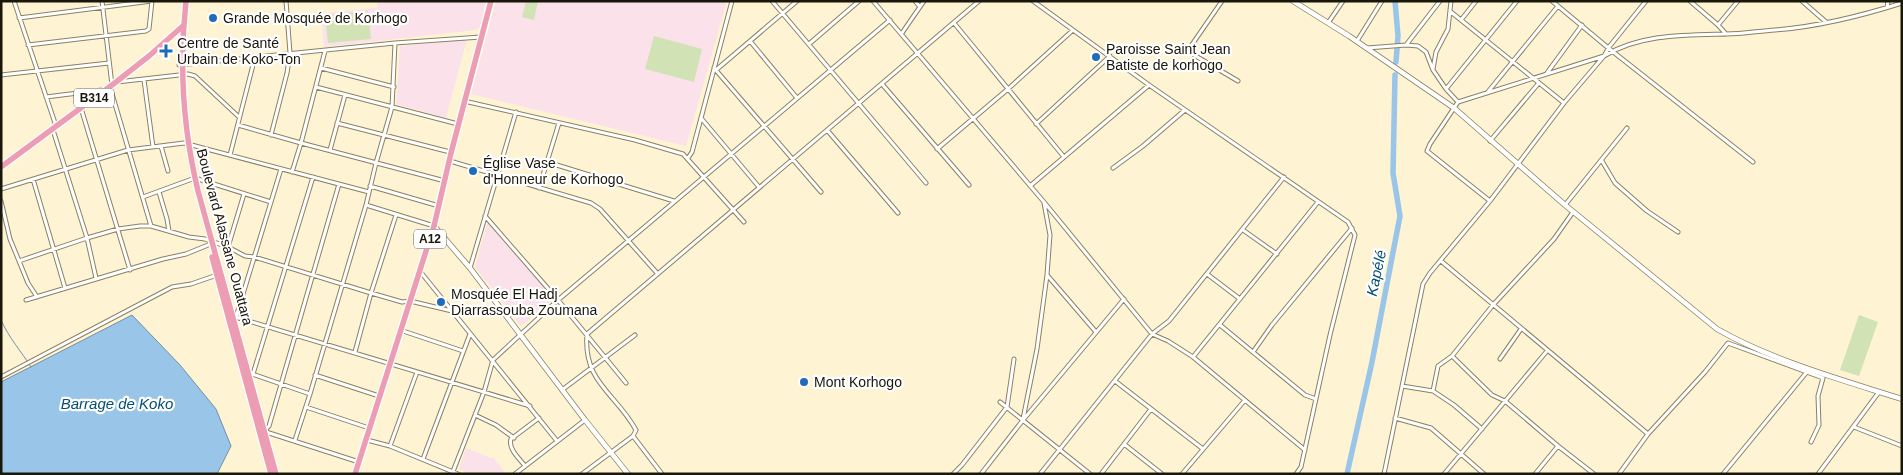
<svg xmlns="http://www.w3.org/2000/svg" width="1903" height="475" font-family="Helvetica,sans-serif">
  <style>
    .education { fill: #fbe1e9 }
    .green { fill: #d1e3b4 }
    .water { fill: #99c5e9; stroke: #7390a6 }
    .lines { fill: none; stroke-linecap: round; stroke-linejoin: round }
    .stream { stroke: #7390a6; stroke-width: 1 }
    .river { stroke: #99c5e9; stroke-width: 5.5 }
    .minor-casing { stroke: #8a8063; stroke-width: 5 }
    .tertiary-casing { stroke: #8a8063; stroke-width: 6 }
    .primary-casing { stroke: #fff; stroke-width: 8 }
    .minor { stroke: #fff; stroke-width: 3 }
    .tertiary { stroke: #fff; stroke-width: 4.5 }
    .primary { stroke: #ec9db4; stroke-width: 5.5 }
    .poi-dot { fill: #206aba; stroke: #fff; stroke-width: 2 }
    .labels { text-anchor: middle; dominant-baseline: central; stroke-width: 4.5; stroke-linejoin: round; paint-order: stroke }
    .shield { fill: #fff; stroke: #5e5c54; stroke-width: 1 }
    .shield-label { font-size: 12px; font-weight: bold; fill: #19160a }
    .poi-label { font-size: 14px; fill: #19160a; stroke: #fff; text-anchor: start }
    .street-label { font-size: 14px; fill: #19160a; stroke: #fff }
    .water-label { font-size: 15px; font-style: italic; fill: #004d7a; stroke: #fff }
  </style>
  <rect width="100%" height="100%" fill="#fef3d3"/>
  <path class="education" d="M378,1H486L480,27L476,30L324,47L321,13L377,8Z
    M496,1H727L686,146L471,94Z
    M467,39L446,118L396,104L400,46Z
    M488,221L554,299L521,326L475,267Z
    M466,448L491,458L493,457L506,474H470L459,469Z"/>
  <path class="green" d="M526,1H538L534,20L522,17Z
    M368,11L371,39L328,43L325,15Z
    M654,36L702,49L694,82L645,69Z
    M1859,315L1878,322L1859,376L1840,370Z"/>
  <path class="water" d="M132,315L180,365L216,409L231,446L217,474H1V382Z"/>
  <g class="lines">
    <path class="stream" d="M1,320C9,338 21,351 31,367"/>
    <path class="river" d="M1395,1L1398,36L1396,62
      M1347,474L1372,362L1400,216L1393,173L1395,75"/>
    <defs>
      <path id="minor" d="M14,1L56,126
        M102,1L112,85
        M772,1L926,183
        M873,1L1044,202L1152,334L1168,341L1193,357L1305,450
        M915,1L920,7
        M1033,1L1149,85L1348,222L1355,235L1330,335L1301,467L1296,474
        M1222,1L1191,46V51L1194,55L1238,81
        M1552,1L1612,51L1753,162
        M1690,1L1718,25L1726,34
        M1802,1L1826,22
        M1887,7L1888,1
        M1451,12L1564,103
        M19,18L152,1
        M1461,20L1476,1
        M954,23L1064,157
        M1328,23L1343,1
        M1718,25L1738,1
        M902,33L924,1
        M750,41L797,98
        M1357,41L1382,1
        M809,44L859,1
        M28,45L146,31L149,29L152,1
        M1406,45L1440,1
        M1367,48L1406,45L1418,46L1426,52L1433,70L1446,89L1458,102
        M179,65L395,43L481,37
        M321,68L394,87
        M714,68L821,192
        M1433,69L1436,52L1448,29L1451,1
        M716,70L797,1
        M1547,73L1582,25
        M1,75L109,63
        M144,80L153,147
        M117,82L188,74L195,76L239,117
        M882,84L969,185
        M110,87L151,226
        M316,87L458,124
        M1446,89L1517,1
        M1487,93L1558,6
        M46,97L102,90
        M464,101L635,140L683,154L744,222
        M81,108L130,270
        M701,118L759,187
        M337,123L450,152
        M1036,124L1110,56
        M238,125L301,143L445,181
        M53,130L87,238L96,278
        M827,130L898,213
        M271,135L287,73L290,53L286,1
        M1490,141L1538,84
        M161,146L168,171
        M937,149L1008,89L1073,30
        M330,150L345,95
        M230,155L255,57
        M688,158L692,152L732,1
        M450,161L591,203L600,209L657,273
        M1602,161L1615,183L1647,211L1678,232
        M547,162L674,201
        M1113,168L1143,146L1185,110
        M292,172L301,143L325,51
        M33,179L65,288
        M370,186L439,206
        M1030,186L1149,85
        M539,188L559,123
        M1,189L128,150L184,143L369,192
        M159,192L167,219L169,231
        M143,197L195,178L271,202
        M1,201L10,239L28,283L37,297
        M1490,201L1427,151L1430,144L1458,102L1604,56C1640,34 1685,35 1726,34C1742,34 1759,31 1775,30C1815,27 1864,15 1902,3
        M366,205L434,226
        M1565,205L1627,128
        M485,216L558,300L626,383
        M1243,230L1277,254
        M228,247L244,194
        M19,261L87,238L118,229L140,226H151L189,237L205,239L228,247L245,256L254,257L371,293L402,302L410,301L452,311
        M1441,261L1648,434
        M470,268L516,112
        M419,270L557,441
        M1207,274L1240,299
        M1047,275L1096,332
        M26,300L163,259L186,254L213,243
        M232,316L530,406
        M236,317L281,169
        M1220,325L1305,395L1316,399
        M400,330L463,351
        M355,352L371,293L396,215
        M1253,352L1272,325L1352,228
        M1452,356L1492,395L1505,401L1558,446L1594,474
        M1193,357L1318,202
        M1500,359L1521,329
        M252,374L310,394
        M253,374L313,177
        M315,375L379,396
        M1,377L172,287L191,284L217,275
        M1115,381L1203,449
        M1402,386L1433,391L1454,405L1482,429
        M562,390L635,335
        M1433,391L1438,366L1452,356L1493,305L1554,239L1573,212
        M1000,402L1090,474
        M306,407L369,428
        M475,415L496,425L514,438
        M1395,418L1431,428L1484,474
        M1023,419L1037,349L1047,275L1050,235L1044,203
        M1854,427L1902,446
        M265,430L269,426L339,184
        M263,431L359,462
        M633,436L662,474
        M295,440L310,394L366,205L376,163L392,107L395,43
        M367,440L390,446L458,474
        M1811,442L1819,425L1818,396L1823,378
        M1124,444L1162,474
        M390,446L417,372
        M423,459L470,334
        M525,466C519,458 508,449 511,439L539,418
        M452,474L484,392L493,360L558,300L890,20
        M515,474L585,420
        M582,474L633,436L636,430C616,393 583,383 587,334L979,1
        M953,474L962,465L1007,407L1014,359
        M981,474L1023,420L1124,299
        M1040,474L1152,334L1169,321L1284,177
        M1101,474L1151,409
        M1182,474L1245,400
        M1384,474L1423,284L1430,273L1490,201L1564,103L1604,56L1609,47L1646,1
        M1444,474L1547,351
        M1535,474L1558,446
        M1619,474L1648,434L1705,372L1728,343L1823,378
        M1723,474L1806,373
        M1818,474L1879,392"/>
      <path id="tertiary" d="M1293,1L1349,36L1454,108L1565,205L1717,329C1771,360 1842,380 1902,399
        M434,226L470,268L585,420L628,474"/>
      <path id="primary" d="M186,1C179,65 183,129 198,191L276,474
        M1,167L116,82L149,56L184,25
        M212,257L271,474
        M355,474L434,226L451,153L491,1"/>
    </defs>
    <use href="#minor" class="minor-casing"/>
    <use href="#tertiary" class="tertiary-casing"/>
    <use href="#primary" class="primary-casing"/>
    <use href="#minor" class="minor"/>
    <use href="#tertiary" class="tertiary"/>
    <use href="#primary" class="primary"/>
  </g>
  <g class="poi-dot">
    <circle cx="213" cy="18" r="5"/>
    <path d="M163.5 43.5h5v5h5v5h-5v5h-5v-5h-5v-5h5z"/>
    <circle cx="1096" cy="57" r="5"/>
    <circle cx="473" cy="171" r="5"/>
    <circle cx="441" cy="302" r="5"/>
    <circle cx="804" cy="382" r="5"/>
  </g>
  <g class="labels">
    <g class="shield">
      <rect x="74" y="88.5" width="40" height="19" rx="4"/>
      <rect x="414" y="229.5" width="32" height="19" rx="4"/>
    </g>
    <g class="shield-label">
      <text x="94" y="98">B314</text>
      <text x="430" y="239">A12</text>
    </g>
    <g class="poi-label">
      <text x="223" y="18">Grande Mosquée de Korhogo</text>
      <text x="177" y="43">Centre de Santé<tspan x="177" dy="16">Urbain de Koko-Ton</tspan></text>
      <text x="1106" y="49">Paroisse Saint Jean<tspan x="1106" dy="16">Batiste de korhogo</tspan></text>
      <text x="483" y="163">Église Vase<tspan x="483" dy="16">d'Honneur de Korhogo</tspan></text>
      <text x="451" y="294">Mosquée El Hadj<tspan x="451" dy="16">Diarrassouba Zoumana</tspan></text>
      <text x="814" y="382">Mont Korhogo</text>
    </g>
    <g class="street-label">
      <text transform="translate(225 237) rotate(75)">Boulevard Alassane Ouattara</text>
    </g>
    <g class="water-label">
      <text transform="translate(1376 273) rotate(-78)">Kapélé</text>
      <text x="117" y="403">Barrage de Koko</text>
    </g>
  </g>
  <rect width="1903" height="475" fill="none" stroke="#19160a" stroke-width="5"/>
</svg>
